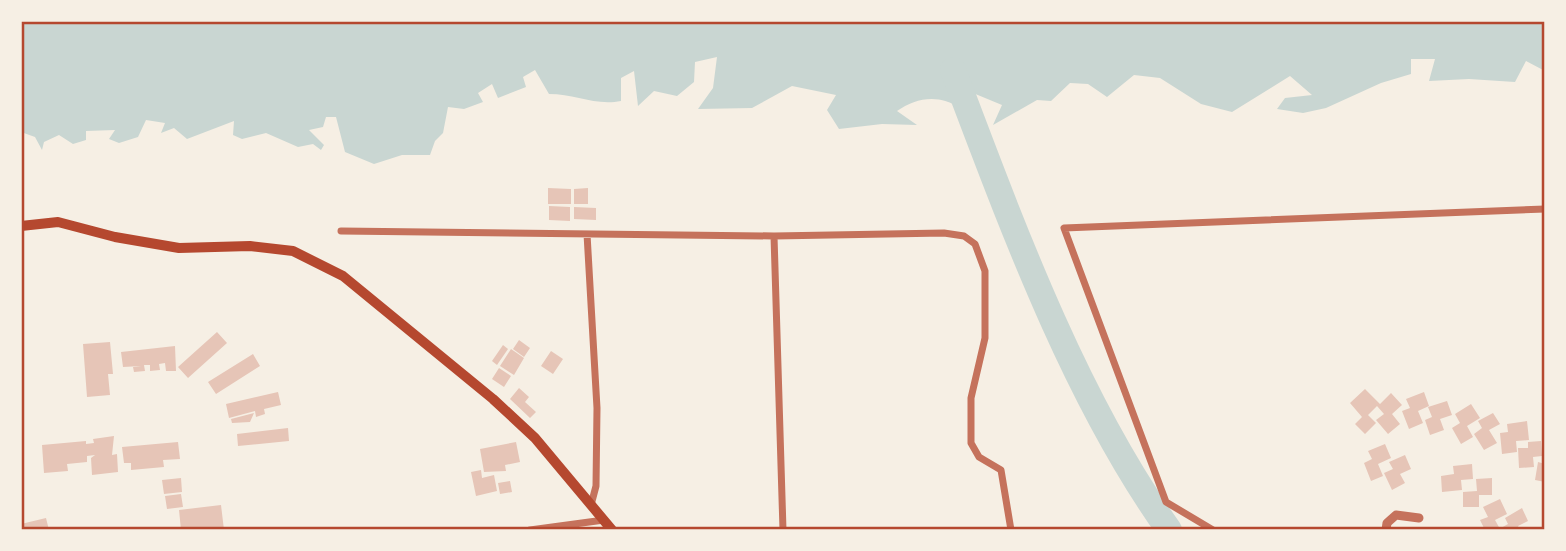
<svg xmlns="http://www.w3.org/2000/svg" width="1566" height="551" font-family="Jost,sans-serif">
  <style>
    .water { fill: #c9d6d2 }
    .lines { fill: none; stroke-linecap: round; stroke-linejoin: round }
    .river { stroke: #c9d6d2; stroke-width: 26 }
    .building { fill: #e6c5b7 }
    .minor { stroke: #c5725c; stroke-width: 7 }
    .tertiary { stroke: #c5725c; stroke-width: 9 }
    .primary { stroke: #b5482f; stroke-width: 10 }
    .neatline { fill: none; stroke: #b5482f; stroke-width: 2.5 }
  </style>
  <rect width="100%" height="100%" fill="#f6efe4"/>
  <path class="water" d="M21,21H1545V71L1526,61L1515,82L1469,79L1429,81L1435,59H1411V74L1381,83L1326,108L1303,113L1277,109L1285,98L1312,95L1290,76L1232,112L1201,104L1160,78L1134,75L1107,97L1088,84L1070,83L1051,101L1037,100L993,125L1002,105L973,93L960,108C940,94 916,97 897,111L917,125L882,124L839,129L827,110L836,95L792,86L752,108L698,109L713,88L717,57L695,62L694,82L677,96L654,91L638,106L634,71L621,78V101C595,106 575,94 549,94L535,70L523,77L526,87L498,98L492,84L478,93L483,102L464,109L448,107L443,133L435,141L430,155H402L374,164L345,152L336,117H326L323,127L309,130L324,145L321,150L313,144L298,147L266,133L242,139L233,135L234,121L187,139L174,128L161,133L165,123L146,120L138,137L119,143L109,139L115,130L86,131V140L73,144L59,135L44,142L42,150L35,137L21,132Z"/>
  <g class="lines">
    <path class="river" d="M953,70C1011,223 1074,397 1169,530"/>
  </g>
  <path class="building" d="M548,188L571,189V204H548Z
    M588,188V204H574V189Z
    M549,206L570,207V221L549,220Z
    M574,207L596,208V220L574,219Z
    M217,332L227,343L188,378L178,367Z
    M519,340L530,348L524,357L513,349Z
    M110,342L113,374H108L110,395L87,397L83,344Z
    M503,345L508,349L497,365L492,361Z
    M175,346L176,371H166L165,363L159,364L160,370L150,371V365H144L145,371L134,372L133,367L141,366L123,367L121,352Z
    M511,349L524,358L514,375L500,366Z
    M551,351L563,359L553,374L541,366Z
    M253,354L260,366L216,394L208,382Z
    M499,368L511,376L504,387L492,379Z
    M519,388L529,397L525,402L536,412L530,418L510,399Z
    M1365,389L1380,404L1391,393L1402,405L1392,414L1400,424L1388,434L1376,420L1384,414L1377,406L1368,415L1376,423L1365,434L1355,424L1362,417L1350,403Z
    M278,392L281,405L264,409L265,414L256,417L255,411L229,418L226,404Z
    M1424,392L1429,406L1418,411L1423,423L1409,429L1402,411L1410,408L1406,399Z
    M1447,401L1452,415L1440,419L1444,430L1430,435L1425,420L1432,417L1428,407Z
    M1471,404L1480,418L1467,426L1473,437L1461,444L1452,428L1460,423L1455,414Z
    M254,413L250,422L232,423L231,419Z
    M1493,413L1500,424L1489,430L1497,443L1484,450L1474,434L1482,428L1478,421Z
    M1527,421L1529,440L1516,441L1517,452L1502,454L1500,433L1508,432L1507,424Z
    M288,428L289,441L238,446L237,434Z
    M114,436L112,455L117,454L118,472L92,475L91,458L95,455L87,456V462L67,464L68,471L44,473L42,445L86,441V444L94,443L93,439Z
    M1541,441L1542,456L1533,457L1534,467L1519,468L1518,448H1528V442Z
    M178,442L180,459L163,460L164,467L131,470V463H124L122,447Z
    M516,442L520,462L505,465L506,471L484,472L480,449Z
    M1385,444L1391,458L1378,464L1383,476L1371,481L1364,463L1372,459L1368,451Z
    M1405,455L1411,469L1400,474L1405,483L1392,490L1384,473L1393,469L1389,462Z
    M1538,462L1545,464V482L1535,480Z
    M1472,464L1473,479L1461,480L1462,490L1442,492L1441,476L1454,474L1453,466Z
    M481,470L482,478L494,475L497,491L476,496L471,472Z
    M181,478L182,492L164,494L162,480Z
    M1492,478V495H1479V507H1463V492L1477,491L1476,479Z
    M510,481L512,492L500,494L498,483Z
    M181,494L183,507L167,509L165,496Z
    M1500,499L1507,514L1495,520L1500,529L1485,530L1480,520L1488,517L1483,507Z
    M221,505L224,530H181L179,510Z
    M1522,508L1528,521L1518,526L1520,530H1502L1501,528L1508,524L1505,518Z
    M46,518L49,530H21V524Z"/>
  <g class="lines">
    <path class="minor" d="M341,231L774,236L944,233L964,236L975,244L985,271V338L971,398V443L979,457L1001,470L1011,530
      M587,234L597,408L596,486L591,505
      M774,236L783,530
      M530,530L604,520
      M1213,530L1166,502L1064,228L1545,209"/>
    <path class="tertiary" d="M1386,530L1387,523L1396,515L1419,518"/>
    <path class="primary" d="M21,226L58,222L115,237L179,248L250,246L293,251L343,276L493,399L535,438L612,530"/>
  </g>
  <rect width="1566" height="551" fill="none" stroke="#f6efe4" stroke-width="46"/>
  <rect x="23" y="23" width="1520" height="505" class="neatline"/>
</svg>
